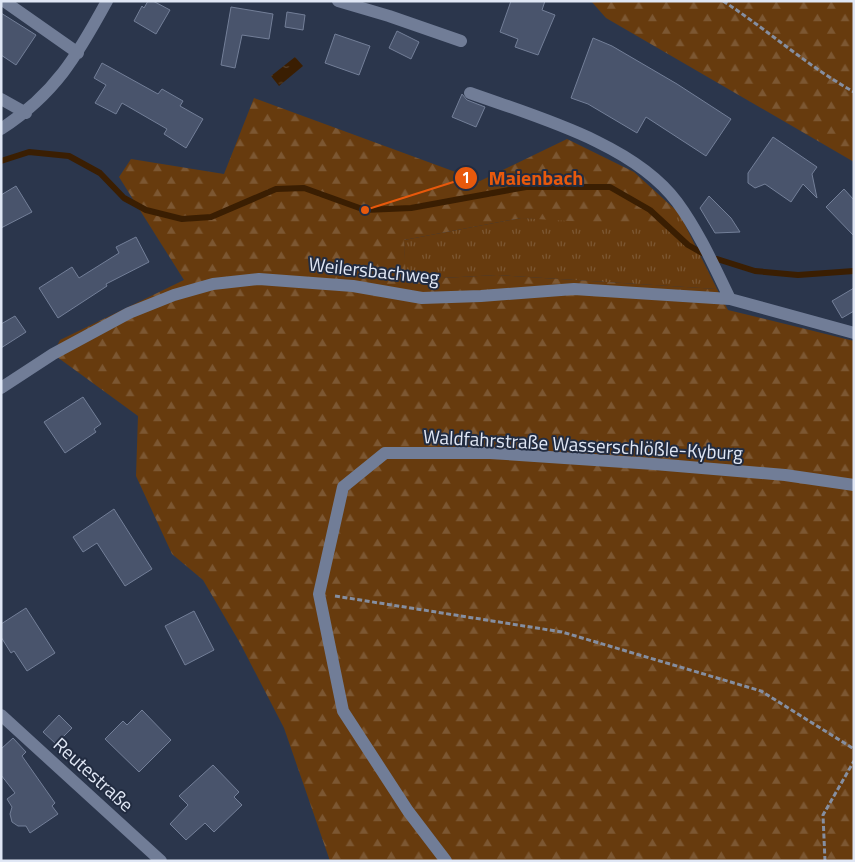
<svg xmlns="http://www.w3.org/2000/svg" width="855" height="862" font-family="'Titillium Web',sans-serif">
  <style>
    .grass { fill: url(#grass-tufts) }
    .forest { fill: url(#forest-firs) }
    .water { fill: url(#water-ripples) }
    .lines { fill: none; stroke-linecap: round; stroke-linejoin: round }
    .stream { stroke: #3a1e02; stroke-width: 6 }
    .building { fill: #49546c; stroke: #737f98 }
    .path { stroke: #858ea0; stroke-width: 3; stroke-dasharray: 5 2.5; stroke-linecap: butt }
    .minor { stroke: #717d97; stroke-width: 12 }
    .labels { text-anchor: middle; dominant-baseline: central; stroke-width: 4; stroke-linejoin: round; paint-order: stroke }
    .street-label { font-size: 19px; fill: #e0e7f5; stroke: #222c41 }
    .leader { fill: none; stroke: #e8590c; stroke-width: 2 }
    .callout-dot { fill: #e8590c; stroke: #222c41; stroke-width: 2 }
    .mark-label { font-size: 15px; text-anchor: middle; font-weight: bold; fill: #fff }
    .callout-label { font-size: 20px; text-anchor: middle; font-weight: bold; fill: #e8590c; stroke: #222c41; stroke-width: 4; stroke-linejoin: round; paint-order: stroke }
  </style>
  <defs>
    <pattern id="grass-tufts" width="24" height="20" patternUnits="userSpaceOnUse" patternTransform="scale(1.25)"><rect width="24" height="20" fill="#673b0e"/><path d="M3 7l-1-3M5 7V3M7 7l1-3M15 17l-1-3M17 17v-4M19 17l1-3" fill="none" stroke="#7c5732"/></pattern>
    <pattern id="forest-firs" width="22" height="20" patternUnits="userSpaceOnUse" patternTransform="scale(1.25)"><rect width="22" height="20" fill="#673b0e"/><path d="M5 1l3.5 6h-7zM16 11l3.5 6h-7z" fill="#7c5732"/></pattern>
    <pattern id="water-ripples" width="26" height="14" patternUnits="userSpaceOnUse" patternTransform="scale(1.25)"><rect width="26" height="14" fill="#3a1e02"/><path d="M2 4q2-2 4 0t4 0M15 11q2-2 4 0t4 0" fill="none" stroke="#563f28"/></pattern>
  </defs>
  <rect width="100%" height="100%" fill="#2b364c"/>
  <path class="grass" d="M679,213L717,289L497,275L405,280L404,240L521,218L568,219Z"/>
  <path class="forest" d="M591,1H854V162L606,18Z
    M254,98L480,181L567,139L634,172L679,213L647,226L521,218L404,240L406,280L497,275L717,289L728,310L854,341V861H330L284,728L240,643L203,580L172,554L136,476L138,416L53,354L60,340L184,280L119,177L131,159L224,174Z"/>
  <path class="water" d="M295,57L303,66L279,86L271,76Z"/>
  <g class="lines">
    <path class="stream" d="M1,161L29,152L69,156L100,173L124,198L146,210L182,219L211,217L276,189L304,188L365,210L411,208L526,187H610L650,210L688,245L704,254
      M717,259L755,271L798,275L854,271"/>
  </g>
  <path class="building" d="M148,1H153L170,10L156,34L134,21L142,6L144,8Z
    M511,1H545L542,10L555,15L538,55L515,47L518,39L500,32Z
    M231,7L273,14L269,39L242,35L235,68L221,65Z
    M287,12L305,15L303,30L285,27Z
    M1,13L36,35L16,65L1,55Z
    M397,31L419,42L411,59L389,48Z
    M335,34L370,46L359,75L325,63Z
    M593,38L612,46L677,84L731,119L706,156L646,117L637,133L588,104L571,98Z
    M102,63L158,94L162,89L183,101L180,106L203,119L186,148L164,134L167,129L122,103L116,114L95,103L106,85L94,78Z
    M462,94L467,100L485,107L476,127L452,117Z
    M773,137L817,167L812,174L817,198L803,184L791,202L765,184L755,188L748,183V173Z
    M16,186L32,212L1,228V195Z
    M844,189L854,200V236L826,207Z
    M709,196L731,218L740,232L715,233L700,208Z
    M136,237L149,262L106,284L107,286L58,318L39,288L72,267L79,278L119,253L116,247Z
    M854,288V311L842,318L832,301Z
    M15,316L26,332L1,348V324Z
    M83,397L101,424L94,429L96,432L65,453L44,422Z
    M114,509L152,569L125,586L97,543L83,552L73,537Z
    M26,608L55,653L27,671L14,651L11,653L1,637V624Z
    M194,611L214,650L185,665L165,626Z
    M142,710L171,740L139,772L105,739L123,721L127,725Z
    M59,715L72,728L56,744L43,732Z
    M13,738L26,752L22,756L55,803L52,806L58,814L30,833L26,826H18L12,822L10,814L12,807L7,799L15,793L1,775V749Z
    M213,765L239,792L234,797L242,805L214,832L205,823L186,840L170,824L188,805L179,796Z"/>
  <g class="lines">
    <path class="path" d="M723,1C768,30 807,66 854,92
      M335,596L562,632L761,691L854,749
      M825,861L823,815L854,761"/>
    <path class="minor" d="M4,1L78,53
      M338,1L389,16L461,41
      M470,93C537,117 634,144 677,202C699,232 714,266 730,299
      M1,99L26,113
      M1,129C55,94 77,56 107,1
      M1,388L53,354L129,313L174,295L213,284L259,279L353,286L422,298L481,296L574,289L730,299L854,333
      M1,715L161,861
      M446,861L408,811L343,711L319,594L343,487L385,453H490L654,464L785,475L854,485"/>
  </g>
  <g class="labels">
    <g class="street-label">
      <text transform="translate(374 270) rotate(6)">Weilersbachweg</text>
      <text transform="translate(583 444) rotate(3)">Waldfahrstraße Wasserschlößle-Kyburg</text>
      <text transform="translate(94 774) rotate(42)">Reutestraße</text>
    </g>
  </g>
  <path class="leader" d="M365 210L466 178"/>
  <g class="callout-dot">
    <circle cx="365" cy="210" r="5"/>
    <circle cx="466" cy="178" r="12"/>
  </g>
  <g class="mark-label">
    <text x="466" y="183">1</text>
  </g>
  <g class="callout-label">
    <text x="536" y="185">Maienbach</text>
  </g>
  <rect width="855" height="862" fill="none" stroke="#e0e7f5" stroke-width="5"/>
</svg>
